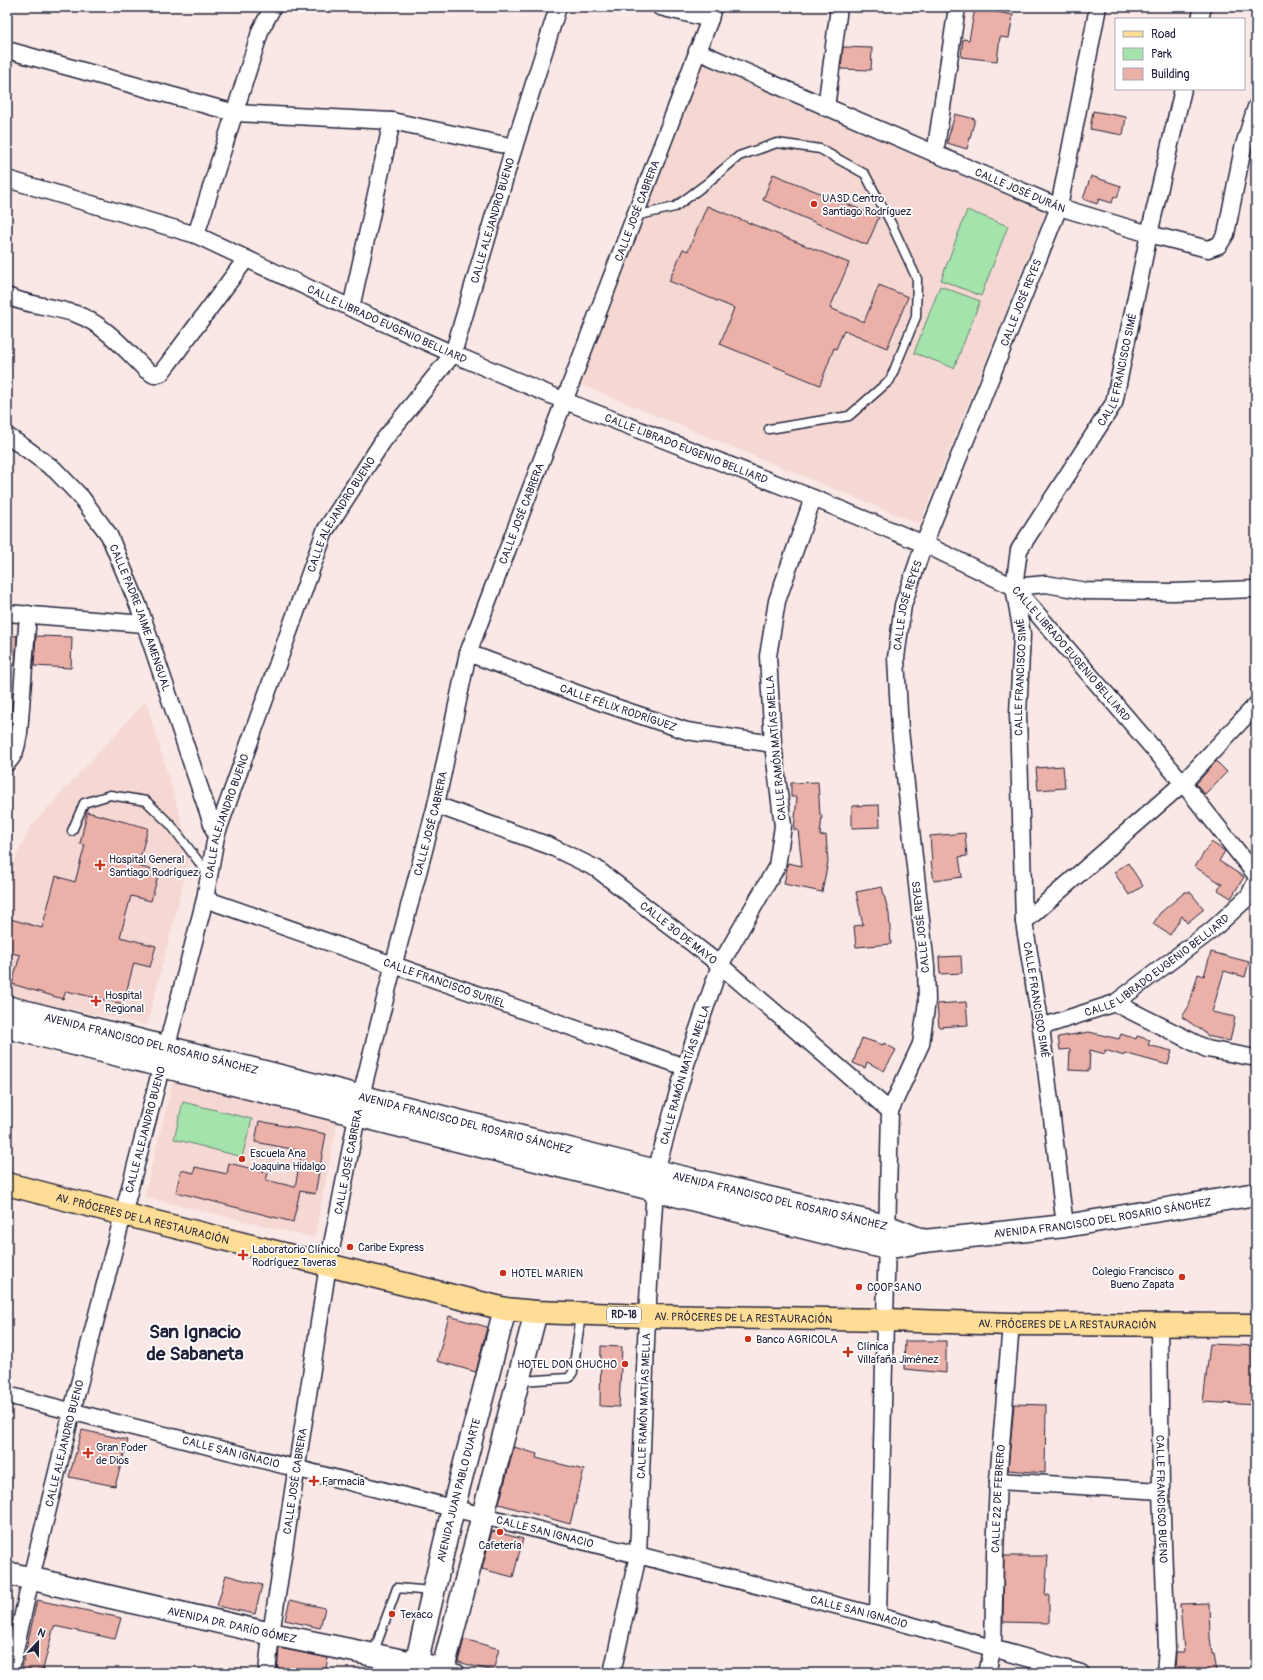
<svg xmlns="http://www.w3.org/2000/svg" width="1263" height="1680" font-family="Pangolin,sans-serif">
  <style>
    .built { fill: #f5d8d3 }
    .green { fill: #a4e3ab; stroke: #638273 }
    .building { fill: #ebb1a9; stroke: #22223b }
    .lines { fill: none; stroke-linecap: round; stroke-linejoin: round }
    .lane-casing { stroke: #22223b; stroke-width: 11 }
    .street-casing { stroke: #22223b; stroke-width: 19 }
    .secondary-casing { stroke: #22223b; stroke-width: 25 }
    .primary-casing { stroke: #22223b; stroke-width: 25 }
    .lane { stroke: #fff; stroke-width: 8 }
    .street { stroke: #fff; stroke-width: 16 }
    .secondary { stroke: #fff; stroke-width: 22 }
    .primary { stroke: #fedd96; stroke-width: 22 }
    .poi-dot { fill: #c8321e; stroke: #fff; stroke-width: 1.5 }
    .labels { text-anchor: middle; dominant-baseline: central; stroke-width: 3.5; stroke-linejoin: round; paint-order: stroke }
    .shield { fill: #fff; stroke: #646476; stroke-width: 1 }
    .shield-label { font-size: 10px; font-weight: bold; fill: #22223b }
    .street-label { font-size: 11px; fill: #22223b; stroke: #fff }
    .poi-label { font-size: 11px; fill: #22223b; stroke: #fff; text-anchor: start }
    .town-label { font-size: 19px; font-weight: bold; fill: #22223b; stroke: #fff }
  </style>
  <rect width="100%" height="100%" fill="#f9e8e5"/>
  <filter id="ink" filterUnits="userSpaceOnUse"><feTurbulence type="fractalNoise" baseFrequency=".025" numOctaves="2"/><feDisplacementMap in="SourceGraphic" scale="8" xChannelSelector="R" yChannelSelector="G"/><feConvolveMatrix kernelMatrix="1 2 1 2 8 2 1 2 1" color-interpolation-filters="sRGB"/></filter>
  <g filter="url(#ink)">
    <path class="built" d="M700,63L1046,212L920,524L577,383Z
      M146,701L191,853L147,1025L53,1006L7,994V877L30,827Z
      M174,1077L338,1120L314,1238L144,1197Z"/>
    <path class="green" d="M967,210L1008,226L981,296L941,280Z
      M940,286L980,301L954,368L914,353Z
      M183,1102L252,1119L242,1157L174,1139Z"/>
    <path class="building" d="M975,8L1013,15L1009,38L1000,37L997,61L961,57L963,39L969,40Z
      M843,47L872,48L871,70L841,69Z
      M1093,111L1126,117L1123,135L1090,129Z
      M955,114L975,119L967,149L947,143Z
      M773,174L879,217L867,245L763,200Z
      M1091,176L1121,186L1117,198L1114,196L1112,203L1099,199L1097,204L1083,199Z
      M707,206L849,263L830,308L864,322L879,285L908,297L887,348L844,330L836,349L834,348L820,385L720,344L734,308L669,281L683,249L688,251Z
      M7,635L17,636L15,666L7,665Z
      M36,636L72,637L71,668L34,666Z
      M1216,761L1227,772L1205,794L1196,784Z
      M1063,766L1065,788L1038,790L1036,768Z
      M818,782L820,815H822L820,836L826,835L828,862L822,892L784,884L788,863L802,866L798,830H794L797,797H791V783Z
      M879,805L880,827L852,828V806Z
      M87,812L148,828L138,866L159,872L151,901L131,896L120,937L156,946L150,967L134,963L123,1004L66,991L63,999L12,984L20,955L7,952V918L42,928L56,876L75,882L85,845L80,844Z
      M965,833L967,856L959,857L962,877L934,881L931,862H932L930,836Z
      M1211,842L1225,851L1219,861L1244,877L1231,898L1218,890L1222,884L1195,867Z
      M1128,863L1143,886L1129,895L1114,872Z
      M882,887L889,914L891,944L856,947L854,926L863,925L856,892Z
      M1185,892H1190L1204,909L1187,923L1182,916L1170,935L1153,924L1160,913Z
      M1211,952L1249,962L1245,977L1224,971L1212,1012L1235,1017L1230,1041L1207,1036V1034L1182,1017L1189,1006L1198,974L1204,976Z
      M961,956L962,973L940,974L939,957Z
      M966,1002L968,1025L939,1027L937,1004Z
      M1089,1032L1119,1039L1121,1034L1136,1039L1137,1036L1150,1040L1148,1045L1172,1051L1168,1065L1124,1053V1056L1105,1050V1054L1090,1050L1089,1071L1069,1070L1070,1049L1060,1050L1058,1037Z
      M862,1038L883,1045L884,1043L896,1050L884,1071L867,1062L865,1068L853,1063Z
      M259,1121L326,1134L315,1194L300,1191L293,1222L176,1192L181,1170L194,1173L195,1167L227,1174L229,1163L268,1173L266,1180L295,1187L302,1151L255,1142Z
      M449,1316L487,1327L476,1372L437,1361Z
      M905,1341H946V1373L904,1369Z
      M1210,1344L1256,1346V1405L1203,1402Z
      M601,1346L622,1347L619,1407L600,1406Z
      M1014,1404L1046,1405L1045,1473L1008,1470Z
      M82,1430L128,1440L115,1486L69,1477Z
      M514,1447L537,1454L536,1458L584,1470L570,1524L499,1504Z
      M492,1531L523,1539L513,1577L482,1569Z
      M1004,1556H1048L1045,1595H1049V1623L1003,1622Z
      M226,1575L262,1585L255,1614L217,1606Z
      M37,1600L121,1618L115,1639L54,1626L42,1673H21Z
      M290,1600L325,1608L320,1628L285,1620Z
      M1209,1603L1210,1637L1212,1653H1214L1217,1673H1175L1176,1652H1184L1180,1604Z
      M464,1639L499,1649L493,1671L458,1662Z
      M279,1648L328,1658L325,1673H277Z"/>
    <g class="lines">
      <defs>
        <path id="lane" d="M635,216L675,207L706,184L739,156L777,143L820,149L865,174L891,223L917,279L916,317L890,380L849,416L769,429
          M72,831L84,803L110,795L146,801L171,825L208,874
          M520,1381L569,1378L573,1372L581,1315
          M373,1654L397,1588L432,1591"/>
        <g id="street">
          <path d="M660,7L710,19"/>
          <path d="M1200,19L1203,7"/>
          <path d="M7,50L235,113L392,121L514,147"/>
          <path id="s1" d="M697,51L1059,207L1149,234L1208,249L1219,245L1226,234L1243,148L1256,107"/>
          <path d="M826,108L839,7"/>
          <path d="M935,154L957,7"/>
          <path id="s2" d="M7,179L196,235L351,308L453,354L565,401L813,498L924,544L1014,587L1183,783L1256,875"/>
          <path d="M196,235L261,29L273,7"/>
          <path d="M7,296C29,306 53,306 76,314C104,324 125,349 146,370L154,375L161,373L168,364L246,259"/>
          <path d="M351,308L392,121"/>
          <path id="s3" d="M7,436L24,447L55,470L81,497L109,535L139,607L216,836"/>
          <path d="M1014,587L1046,584L1086,591L1174,592L1256,589"/>
          <path d="M7,613L144,624"/>
          <path id="s4" d="M468,653L603,703L687,731L773,744"/>
          <path d="M7,763C16,755 17,744 19,733L28,614"/>
          <path id="s5" d="M436,805L550,846L597,869L720,965L890,1111"/>
          <path id="s6" d="M205,899L685,1067"/>
          <path d="M1024,922L1183,783L1256,705"/>
          <path d="M1115,1003L1207,1049L1256,1058"/>
          <path id="s7" d="M1041,1027L1115,1003L1212,930L1249,896L1256,881"/>
          <path id="s8" d="M1065,1226L1041,1027L1024,922L1018,714L1022,634L1014,587L1019,550L1114,403L1149,234L1183,89"/>
          <path id="s9" d="M1159,1324L1161,1491L1167,1649L1165,1673"/>
          <path id="s10" d="M7,1395L878,1616L1081,1673"/>
          <path d="M998,1481L1161,1491"/>
          <path id="s11" d="M878,1616L890,1111L921,1044L927,1001L926,966L900,730L896,658L903,605L924,544L1059,207L1098,7"/>
          <path id="s12" d="M10,1673L31,1578L72,1411L205,899L216,836L325,531L383,441L453,354L514,147L558,7"/>
          <path id="s13" d="M267,1673L271,1634L328,1265L361,1096L394,963L436,805L468,653L710,19L713,7"/>
          <path d="M442,1673L443,1669L457,1673"/>
          <path id="s14" d="M612,1673L638,1555L647,1316L656,1171L685,1067L720,965L777,866L783,826L773,744L768,656L777,601L813,498"/>
          <path id="s15" d="M987,1673L993,1647L995,1554L998,1481L1011,1324"/>
        </g>
        <g id="secondary">
          <path id="s16" d="M7,1007L656,1171L886,1226L924,1241"/>
          <path id="s17" d="M7,1027L886,1248L924,1241L1065,1226L1256,1194"/>
          <path id="s18" d="M7,1573L271,1634L443,1669L536,1312"/>
          <path id="s19" d="M416,1664L453,1509L505,1309"/>
        </g>
        <g id="primary">
          <path id="s20" d="M7,1184L123,1214L505,1309L536,1312L647,1316L886,1320L1011,1324L1256,1325"/>
        </g>
      </defs>
      <use href="#lane" class="lane-casing"/>
      <use href="#street" class="street-casing"/>
      <use href="#secondary" class="secondary-casing"/>
      <use href="#primary" class="primary-casing"/>
      <use href="#lane" class="lane"/>
      <use href="#street" class="street"/>
      <use href="#secondary" class="secondary"/>
      <use href="#primary" class="primary"/>
    </g>
  </g>
  <g class="poi-dot">
    <circle cx="814" cy="204" r="4"/>
    <path d="M98 859h4v4h4v4h-4v4h-4v-4h-4v-4h4z"/>
    <path d="M94 995h4v4h4v4h-4v4h-4v-4h-4v-4h4z"/>
    <circle cx="242" cy="1159" r="4"/>
    <circle cx="350" cy="1247" r="4"/>
    <path d="M241 1249h4v4h4v4h-4v4h-4v-4h-4v-4h4z"/>
    <circle cx="503" cy="1273" r="4"/>
    <circle cx="1182" cy="1277" r="4"/>
    <circle cx="859" cy="1287" r="4"/>
    <circle cx="748" cy="1339" r="4"/>
    <path d="M846 1346h4v4h4v4h-4v4h-4v-4h-4v-4h4z"/>
    <circle cx="625" cy="1364" r="4"/>
    <path d="M86 1447h4v4h4v4h-4v4h-4v-4h-4v-4h4z"/>
    <path d="M312 1475h4v4h4v4h-4v4h-4v-4h-4v-4h4z"/>
    <circle cx="500" cy="1532" r="4"/>
    <circle cx="392" cy="1614" r="4"/>
  </g>
  <g class="labels">
    <rect class="shield" x="607" y="1307" width="34" height="16" rx="3"/>
    <g class="shield-label">
      <text x="624" y="1315">RD-18</text>
    </g>
    <g class="street-label">
      <text stroke="none"><textPath href="#s1" startOffset="352">CALLE JOSÉ DURÁN</textPath></text>
      <text stroke="none"><textPath href="#s13" startOffset="1514">CALLE JOSÉ CABRERA</textPath></text>
      <text stroke="none"><textPath href="#s12" startOffset="1544">CALLE ALEJANDRO BUENO</textPath></text>
      <text stroke="none"><textPath href="#s11" startOffset="1345">CALLE JOSÉ REYES</textPath></text>
      <text stroke="none"><textPath href="#s2" startOffset="408">CALLE LIBRADO EUGENIO BELLIARD</textPath></text>
      <text stroke="none"><textPath href="#s8" startOffset="888">CALLE FRANCISCO SIMÉ</textPath></text>
      <text stroke="none"><textPath href="#s2" startOffset="732">CALLE LIBRADO EUGENIO BELLIARD</textPath></text>
      <text stroke="none"><textPath href="#s13" startOffset="1190">CALLE JOSÉ CABRERA</textPath></text>
      <text stroke="none"><textPath href="#s12" startOffset="1208">CALLE ALEJANDRO BUENO</textPath></text>
      <text stroke="none"><textPath href="#s11" startOffset="1021">CALLE JOSÉ REYES</textPath></text>
      <text stroke="none"><textPath href="#s3" startOffset="232">CALLE PADRE JAIME AMENGUAL</textPath></text>
      <text stroke="none"><textPath href="#s2" startOffset="1176">CALLE LIBRADO EUGENIO BELLIARD</textPath></text>
      <text stroke="none"><textPath href="#s8" startOffset="552">CALLE FRANCISCO SIMÉ</textPath></text>
      <text stroke="none"><textPath href="#s4" startOffset="160">CALLE FÉLIX RODRÍGUEZ</textPath></text>
      <text transform="translate(776 748) rotate(-95)">CALLE RAMÓN MATÍAS MELLA</text>
      <text stroke="none"><textPath href="#s12" startOffset="884">CALLE ALEJANDRO BUENO</textPath></text>
      <text stroke="none"><textPath href="#s13" startOffset="866">CALLE JOSÉ CABRERA</textPath></text>
      <text transform="translate(921 927) rotate(-96)">CALLE JOSÉ REYES</text>
      <text stroke="none"><textPath href="#s5" startOffset="277">CALLE 30 DE MAYO</textPath></text>
      <text stroke="none"><textPath href="#s7" startOffset="133">CALLE LIBRADO EUGENIO BELLIARD</textPath></text>
      <text stroke="none"><textPath href="#s6" startOffset="254">CALLE FRANCISCO SURIEL</textPath></text>
      <text transform="translate(1036 1000) rotate(81)">CALLE FRANCISCO SIMÉ</text>
      <text stroke="none"><textPath href="#s16" startOffset="149">AVENIDA FRANCISCO DEL ROSARIO SÁNCHEZ</textPath></text>
      <text stroke="none"><textPath href="#s14" startOffset="606">CALLE RAMÓN MATÍAS MELLA</textPath></text>
      <text stroke="none"><textPath href="#s16" startOffset="473">AVENIDA FRANCISCO DEL ROSARIO SÁNCHEZ</textPath></text>
      <text stroke="none"><textPath href="#s12" startOffset="560">CALLE ALEJANDRO BUENO</textPath></text>
      <text stroke="none"><textPath href="#s13" startOffset="518">CALLE JOSÉ CABRERA</textPath></text>
      <text stroke="none"><textPath href="#s16" startOffset="797">AVENIDA FRANCISCO DEL ROSARIO SÁNCHEZ</textPath></text>
      <text stroke="none"><textPath href="#s17" startOffset="1125">AVENIDA FRANCISCO DEL ROSARIO SÁNCHEZ</textPath></text>
      <text stroke="none"><textPath href="#s20" startOffset="140">AV. PRÓCERES DE LA RESTAURACIÓN</textPath></text>
      <text stroke="none"><textPath href="#s20" startOffset="752">AV. PRÓCERES DE LA RESTAURACIÓN</textPath></text>
      <text stroke="none"><textPath href="#s20" startOffset="1076">AV. PRÓCERES DE LA RESTAURACIÓN</textPath></text>
      <text stroke="none"><textPath href="#s14" startOffset="270">CALLE RAMÓN MATÍAS MELLA</textPath></text>
      <text stroke="none"><textPath href="#s12" startOffset="236">CALLE ALEJANDRO BUENO</textPath></text>
      <text stroke="none"><textPath href="#s10" startOffset="231">CALLE SAN IGNACIO</textPath></text>
      <text stroke="none"><textPath href="#s13" startOffset="194">CALLE JOSÉ CABRERA</textPath></text>
      <text stroke="none"><textPath href="#s19" startOffset="179">AVENIDA JUAN PABLO DUARTE</textPath></text>
      <text stroke="none"><textPath href="#s15" startOffset="175">CALLE 22 DE FEBRERO</textPath></text>
      <text stroke="none"><textPath href="#s9" startOffset="175">CALLE FRANCISCO BUENO</textPath></text>
      <text stroke="none"><textPath href="#s10" startOffset="555">CALLE SAN IGNACIO</textPath></text>
      <text stroke="none"><textPath href="#s10" startOffset="879">CALLE SAN IGNACIO</textPath></text>
      <text stroke="none"><textPath href="#s18" startOffset="231">AVENIDA DR. DARÍO GÓMEZ</textPath></text>
    </g>
    <g class="poi-label">
      <text x="822" y="198">UASD Centro<tspan x="822" dy="13">Santiago Rodríguez</tspan></text>
      <text x="109" y="859">Hospital General<tspan x="109" dy="13">Santiago Rodríguez</tspan></text>
      <text x="105" y="995">Hospital<tspan x="105" dy="13">Regional</tspan></text>
      <text x="250" y="1153">Escuela Ana<tspan x="250" dy="13">Joaquina Hidalgo</tspan></text>
      <text x="358" y="1247">Caribe Express</text>
      <text x="252" y="1249">Laboratorio Clínico<tspan x="252" dy="13">Rodríguez Taveras</tspan></text>
      <text x="1174" y="1271" text-anchor="end">Colegio Francisco<tspan x="1174" dy="13">Bueno Zapata</tspan></text>
      <text x="511" y="1273">HOTEL MARIEN</text>
      <text x="867" y="1287">COOPSANO</text>
      <text x="756" y="1339">Banco AGRICOLA</text>
      <text x="857" y="1346">Clínica<tspan x="857" dy="13">Villafaña Jiménez</tspan></text>
      <text x="617" y="1364" text-anchor="end">HOTEL DON CHUCHO</text>
      <text x="96" y="1447">Gran Poder<tspan x="96" dy="13">de Dios</tspan></text>
      <text x="322" y="1481">Farmacia</text>
      <text x="500" y="1545" text-anchor="middle">Cafetería</text>
      <text x="400" y="1614">Texaco</text>
    </g>
    <g class="town-label">
      <text x="195" y="1332">San Ignacio<tspan x="195" dy="22">de Sabaneta</tspan></text>
    </g>
  </g>
  <rect width="1263" height="1680" fill="none" stroke="#fff" stroke-width="24"/>
  <rect x="12" y="12" width="1239" height="1656" fill="none" stroke="#22223b" stroke-width="1.5" filter="url(#ink)"/>
  <rect x="1115" y="18" width="130" height="72" fill="#ffffff" stroke="#a7a7b1"/>
  <rect x="1123" y="31" width="20" height="6" fill="#fedd96" stroke="#a7a7b1"/>
  <text x="1151" y="38" font-size="12" fill="#22223b">Road</text>
  <rect x="1123" y="48" width="20" height="12" fill="#a4e3ab" stroke="#a7a7b1"/>
  <text x="1151" y="58" font-size="12" fill="#22223b">Park</text>
  <rect x="1123" y="68" width="20" height="12" fill="#ebb1a9" stroke="#a7a7b1"/>
  <text x="1151" y="78" font-size="12" fill="#22223b">Building</text>
  <g transform="translate(38 1642) rotate(22)" stroke="#ffffff" stroke-width="3" paint-order="stroke">
  <path d="M0-3L7 15L0 10L-7 15Z" fill="#22223b"/>
  <text y="-6" font-size="11" font-weight="bold" text-anchor="middle" fill="#22223b">N</text>
  </g>
</svg>
